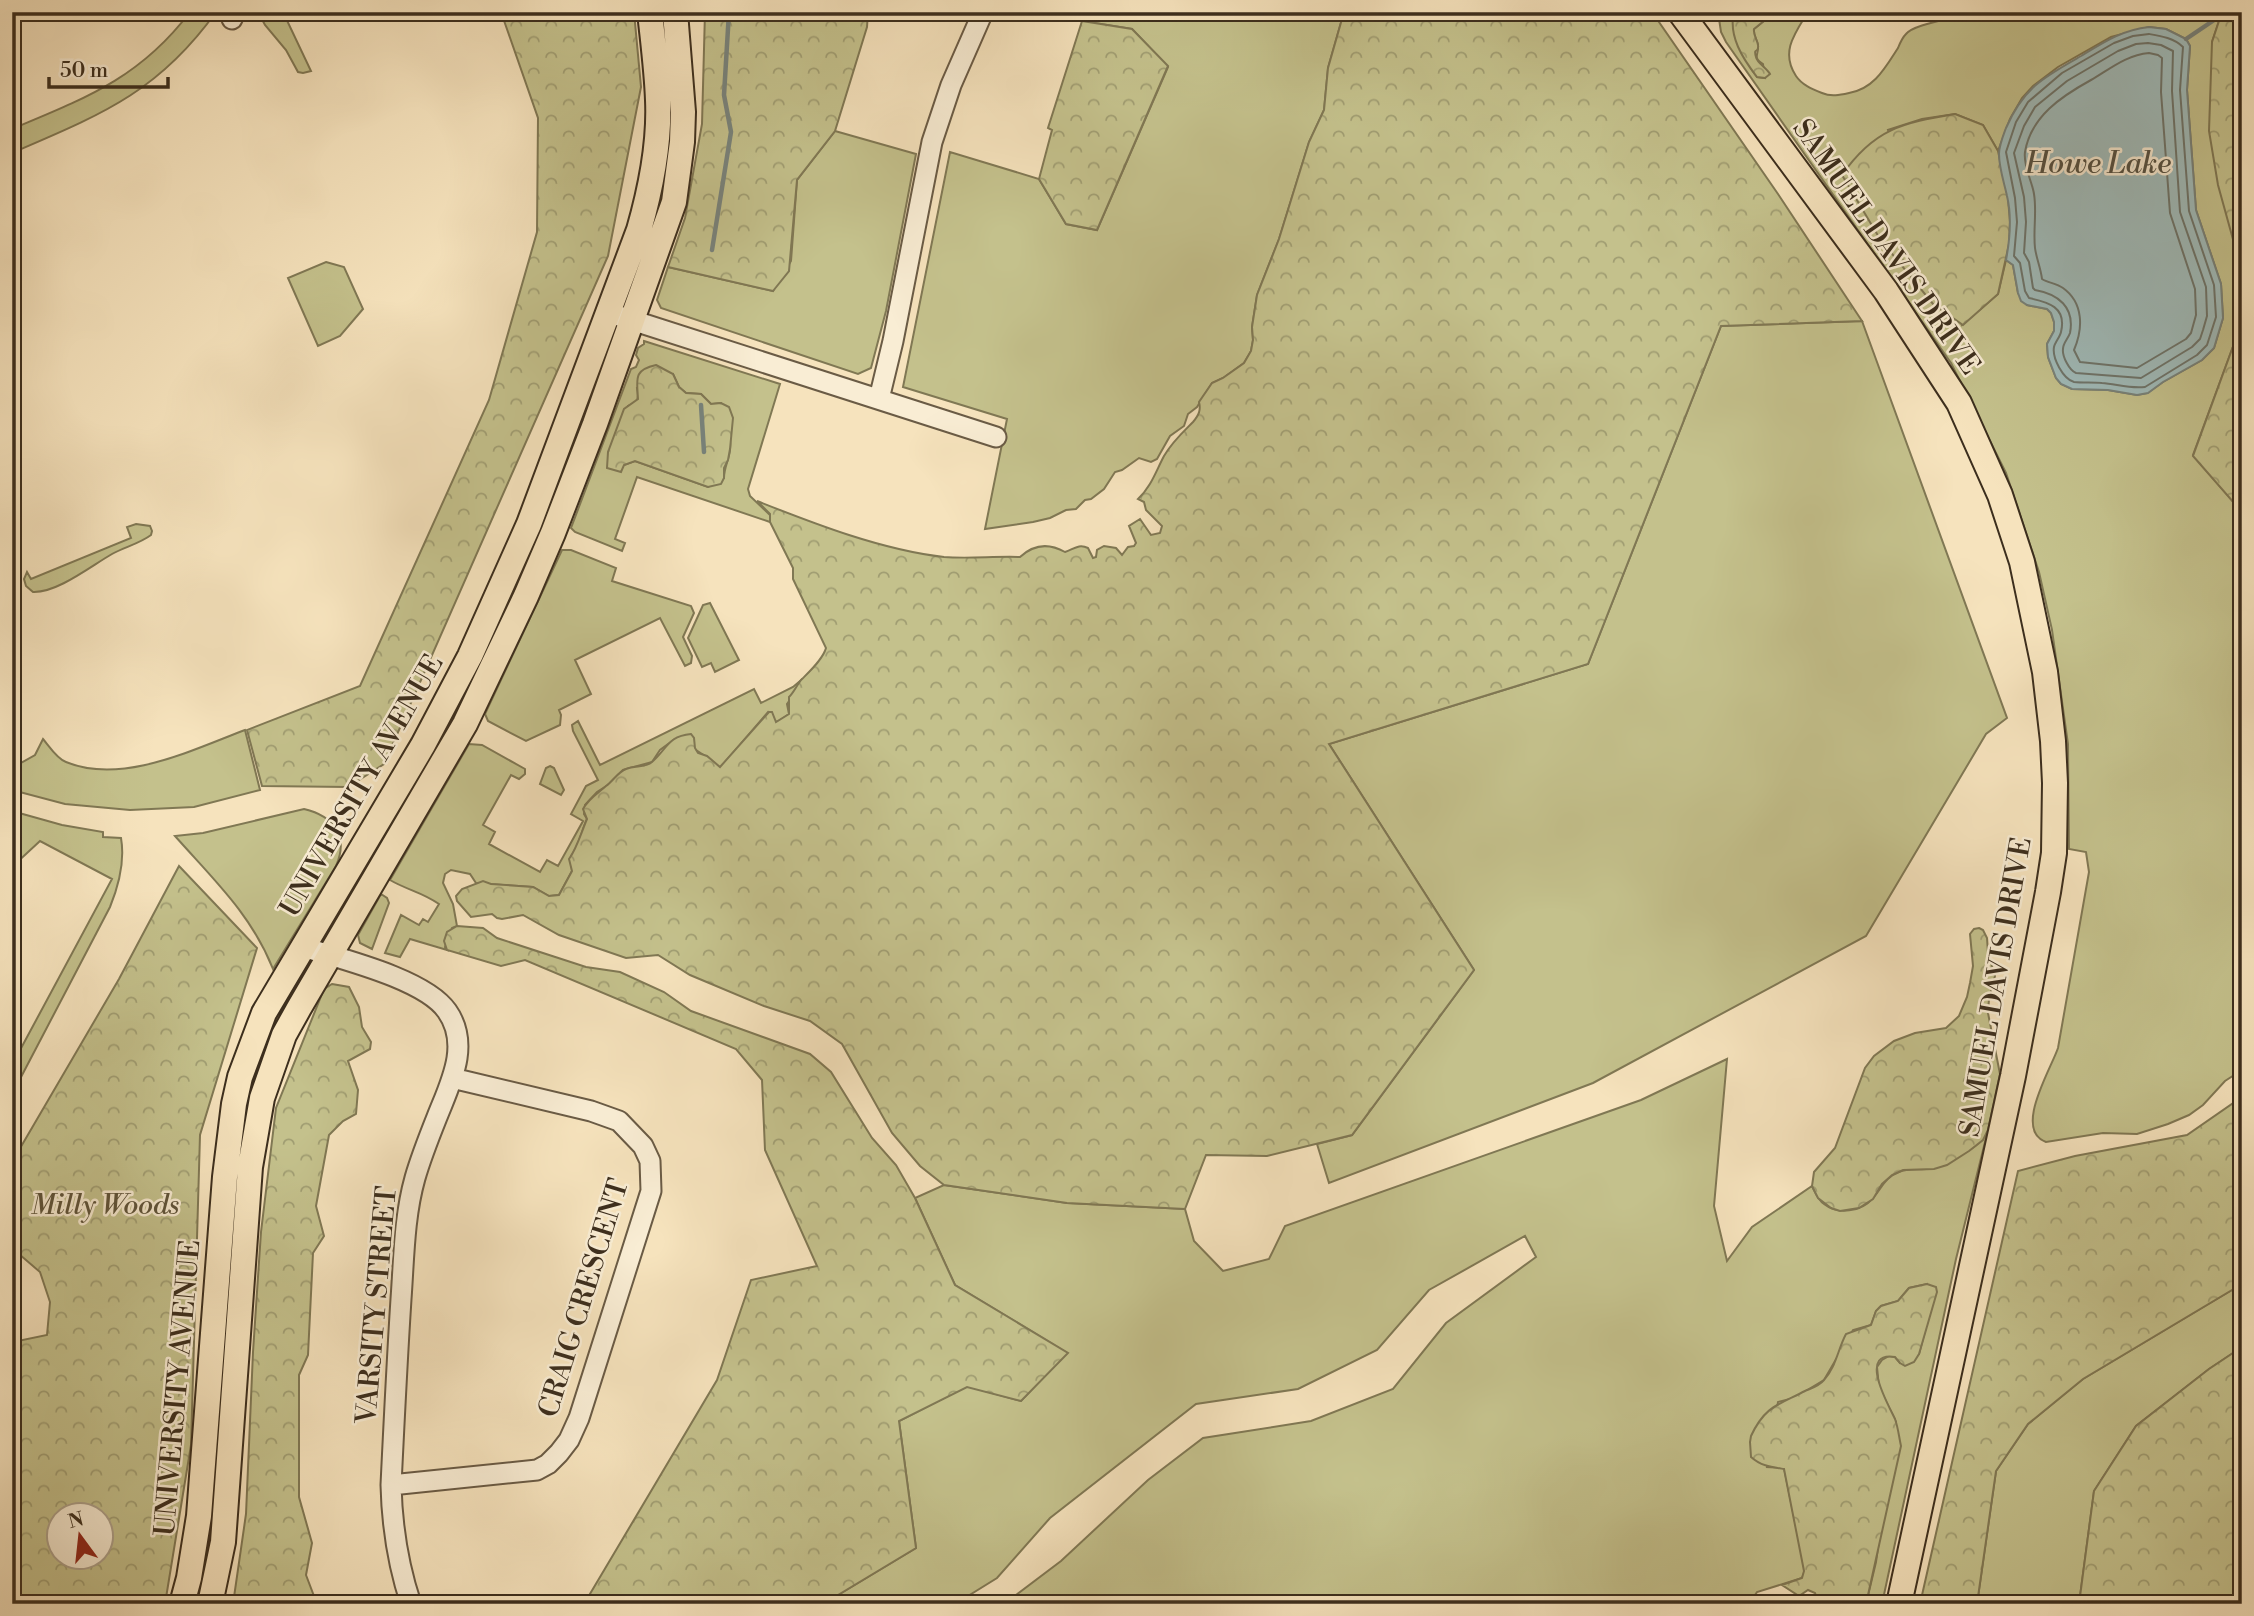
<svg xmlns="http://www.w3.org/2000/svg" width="2254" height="1616" font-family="'Libre Bodoni',serif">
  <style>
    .green { fill: #c4c18c; stroke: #807854; stroke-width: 2; fill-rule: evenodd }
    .forest { fill: url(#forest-crowns); stroke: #807854; stroke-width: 2; fill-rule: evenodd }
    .water { fill: #a0bcbb; stroke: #78837c; stroke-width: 2 }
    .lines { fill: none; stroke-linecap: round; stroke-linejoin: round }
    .shore { stroke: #6e756c; stroke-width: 2 }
    .stream { stroke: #78837c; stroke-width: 4.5 }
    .minor-casing { stroke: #6a5b45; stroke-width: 23 }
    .major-casing { stroke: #3c2e1d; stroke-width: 28 }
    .minor { stroke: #f9edd4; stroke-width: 19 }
    .major { stroke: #f6e3bd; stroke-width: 24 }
    .labels { text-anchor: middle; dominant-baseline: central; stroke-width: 5; stroke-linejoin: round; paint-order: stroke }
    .street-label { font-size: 28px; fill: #3c2e1d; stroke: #f9edd4 }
    .park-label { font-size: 28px; font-style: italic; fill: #5e5339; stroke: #f9edd4 }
    .water-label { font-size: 30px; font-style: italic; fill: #555244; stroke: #f9edd4 }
  </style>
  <defs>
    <pattern id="forest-crowns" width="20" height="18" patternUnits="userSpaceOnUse" patternTransform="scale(1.75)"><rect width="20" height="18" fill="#c4c18c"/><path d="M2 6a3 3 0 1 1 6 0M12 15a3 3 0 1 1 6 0" fill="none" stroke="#a09d72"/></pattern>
  </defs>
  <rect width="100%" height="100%" fill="#f6e3bd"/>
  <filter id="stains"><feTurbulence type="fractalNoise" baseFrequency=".00286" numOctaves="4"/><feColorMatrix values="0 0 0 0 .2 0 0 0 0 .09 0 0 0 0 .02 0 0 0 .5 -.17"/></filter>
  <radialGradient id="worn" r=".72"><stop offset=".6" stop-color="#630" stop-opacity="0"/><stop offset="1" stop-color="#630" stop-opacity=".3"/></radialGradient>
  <path class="green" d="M190,12H216C158,93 100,115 12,153V129C86,98 140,78 190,12Z
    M258,12H283L311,71L303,73L298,72L286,50L265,25Z
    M1052,12H1344L1328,68L1324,110L1309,142L1279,239L1257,295L1252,327L1253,340L1251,351L1244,363L1223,378L1212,383L1197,407L1188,414L1184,426L1170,436L1157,459L1151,462L1139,458L1122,470L1115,472L1104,489L1091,499L1085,500L1076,509L1066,510L1050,518L1033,522L985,529L1007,419L903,387L950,152L1039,179L1066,224L1097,230L1168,67L1132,29L1082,21Z
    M1718,12H1734L1733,17L1752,70L1757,77L1765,78L1763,64C1752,57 1759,55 1758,45C1757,39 1753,35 1754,29L1775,12H1808C1795,33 1780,52 1796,76C1802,85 1812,89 1822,93C1831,97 1840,95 1849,93C1874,89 1885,68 1898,48C1900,43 1903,37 1906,34C1915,23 1956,19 1972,12H2222L2212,42L2232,231L2242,272V322L2193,455L2242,512V1070L2225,1081L2203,1105L2189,1115L2168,1124L2137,1134L2103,1133L2046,1142C2013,1130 2051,1069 2058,1048L2089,872L2086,852L2069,849L2068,744L2052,630L2039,572L2006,473L1951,363L1726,42L1721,32ZM2149,27L2166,29L2186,39L2190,46L2187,90L2196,210L2221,284L2223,318L2214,348L2202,360L2163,382L2147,393L2137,395L2108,390L2072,389L2061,384L2056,378L2048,357L2047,344L2054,331V322L2051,313L2047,309L2027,305L2018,293L2013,265L2006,260L1998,294L1962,325L1888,130L1922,119L1955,114L1983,125L1998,151L2010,119L2022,98L2033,86L2058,67L2111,37Z
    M835,131L916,154L886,311L871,368L858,374L661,308L657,300L668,267L773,291L791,261L797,180Z
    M326,262L344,267L363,309L340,336L318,346L288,278Z
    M1862,321L2007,718L1986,734L1866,936L1593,1083L1329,1183L1317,1144L1352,1135L1474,970L1329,744L1588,664L1721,326Z
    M644,341L780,384L748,489L750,496L770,515V522L637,477L615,539L625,543L622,551L575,532L571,528L631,369L636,367L639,360L636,355L638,348L644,344ZM673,374L679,387L686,393L701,394L711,404L721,403C725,418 732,434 730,450C729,460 724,467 724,478L708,487L635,461L624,465L628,406C638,402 639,399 637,388Z
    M136,524L150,526L152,531L151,535C139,544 124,547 112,554C91,566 57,593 33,592L26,586L24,579L27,572L31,579L131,538L127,527Z
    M562,550H571L616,568L612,581L691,606L694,613L683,637L692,656L691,663L685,666L660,618L575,660L591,694L559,710L561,715L560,725L526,741L488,721L485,714Z
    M710,603L739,660L715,672L711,663L702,667L688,638L703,605Z
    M800,681L797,690L787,704L789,714L776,723L768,712L720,768C706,755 692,747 675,739L660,750L652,762L623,770L608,785L597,792L585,805L584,814L587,819C582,830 578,848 571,856L572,871L559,895L549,896L533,887L476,883L470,874L451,870L445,874L443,883L453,904L457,926L452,928L445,947L447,950L410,939L400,957L385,953L401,915L419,925L423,919L428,922L439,904C422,892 407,890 390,880L469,744L482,745L525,769V774L519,779L511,775L483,825L495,832L489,844L540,872L547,860L558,866L583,821L571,814L586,786L598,780L573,731L572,725L578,721L600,765L754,689L761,703L793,687Z
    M245,730L260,790L194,807L130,810L65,804L12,790V768L35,755L43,739C49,746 57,759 66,762C122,785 192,750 245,730Z
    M550,766L554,768L564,790L561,795L540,784L546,768Z
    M304,809C334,816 349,837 336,866L273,969C251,914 214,880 175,836L203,833Z
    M12,811L62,825L103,832V837L121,838C125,861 119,885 110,907L20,1079L13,1084L12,1065L112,879L40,841L12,867Z
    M381,894L387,898L389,903L372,949L360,943L358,935Z
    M1727,1059L1714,1206L1727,1261L1752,1227L1812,1186C1815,1192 1818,1200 1824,1204C1838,1215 1861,1212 1873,1198C1882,1188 1885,1177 1899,1172C1908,1168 1916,1170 1926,1169C1930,1168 1936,1165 1941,1163C1960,1155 1978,1150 1988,1130L1956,1259L1882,1604H1866L1876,1562L1896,1422L1879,1387L1877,1367L1882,1360L1889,1356L1895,1357L1900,1363L1919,1354L1931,1308L1927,1284L1909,1288L1898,1301L1881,1306L1876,1311L1871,1325L1853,1330L1824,1380L1794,1398L1778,1402L1767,1467L1784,1468L1805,1571L1802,1578L1757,1592L1749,1604H1224L1223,1600C1188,1598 1146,1593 1112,1604H1004L1061,1561L1148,1480L1203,1438L1311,1421L1393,1389L1446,1323L1536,1257L1525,1236L1429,1290L1377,1350L1298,1389L1196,1404L1050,1518L997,1578L955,1604H823L916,1548L899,1421L967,1386L1021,1401L1067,1353L955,1285L915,1198L944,1185L1067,1203L1185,1209L1194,1241L1223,1271L1269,1259L1285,1226L1641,1100Z
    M2242,1284V1347L2209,1369L2136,1426L2094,1491L2079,1604H1977L1996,1471L2028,1424L2083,1379Z"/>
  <path class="forest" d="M501,12H634L641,87L608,256L384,764L348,787L262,786L247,730L360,686L489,400L537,232L538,118Z
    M705,12H868L867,27L835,131L797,180L789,271L773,291L668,267L685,218L702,124Z
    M1344,12H1652L1778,194L1862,321L1721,326L1588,664L1329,744L1474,970L1352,1135L1267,1156L1206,1155L1185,1209L1067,1203L944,1185L920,1166L892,1133L842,1044L810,1021L764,1006L690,975L658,955L626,958L559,935L523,915L502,919L497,918L492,914L471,917L457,901L456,896L462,889L483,881L491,884L533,887L549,896L559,895L572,871L569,859C577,848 581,833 587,819L583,809C589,798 597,794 606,786C613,781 618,772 626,769C635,765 645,768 652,762C667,749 668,736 691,734L694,738L695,748L698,753L707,756L720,767L769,712H772L776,722L789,714V697C795,691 797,684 802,679C810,671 823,659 826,648L793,579V568L770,522V514L757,501C815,524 882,550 944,557C969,559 995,556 1020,557C1034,544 1049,543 1065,552C1073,550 1078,543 1088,548L1093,558L1096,557L1097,550L1104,546L1116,548L1122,555L1128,547L1134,546L1136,543L1129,526L1140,519L1151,535L1160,533L1162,526L1146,510L1144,502L1138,499C1151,487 1156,471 1164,456C1172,442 1182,433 1193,422C1199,415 1201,410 1199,402L1212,383L1223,378L1244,363L1251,351L1253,340L1252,327L1257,295L1279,239L1309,142L1324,110L1328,68Z
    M1734,12H1775L1754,29C1753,35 1757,39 1758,45C1759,55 1753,46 1756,57C1757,63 1767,68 1770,74L1765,78L1757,77C1743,59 1728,36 1734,12Z
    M2222,12H2242V272L2218,185L2209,131L2212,42Z
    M1082,21L1132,29L1168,66L1097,230L1066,224L1039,179L1052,130L1048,128Z
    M1955,114L1983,125L1998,151L2008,198L2010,222L2009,244L1998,294L1963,325L1933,304L1880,239L1842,175C1874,129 1902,123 1955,114Z
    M2242,322V512L2193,456Z
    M656,365L673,374L679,387L686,393L701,394L711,404L721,403L729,407L733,418L730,449L728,460L724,468V478L721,484L708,487L635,461L624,465L621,472L607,468L608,452L624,409L638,399C637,379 633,370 656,365Z
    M179,866L257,948L200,1135L191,1445L165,1604H12V1337L18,1341L47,1335L50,1302L40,1272L12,1248V1162L119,979ZM60,1514H102V1556H60Z
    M457,926L483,928L497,938L586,967L620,972L664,992L691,1011L810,1054L831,1072L872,1138L896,1165L915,1198L955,1285L1068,1353L1021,1401L967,1387L899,1421L916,1548L823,1604H584L717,1380L751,1280L817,1266L765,1150L762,1080L736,1049L525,960L501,966L447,950L444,941L447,932Z
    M1979,928L1983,930L1987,938L1988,953L1995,976L1989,999L1988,1013L2000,1074L1988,1130L1983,1140L1969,1151L1947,1165L1934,1169L1903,1170L1892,1175L1882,1184L1873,1199L1859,1208L1840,1211L1831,1208L1818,1198L1812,1186L1814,1172L1835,1148L1865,1068L1874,1056L1894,1041L1915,1033L1946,1028L1959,1016L1967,997L1970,983L1973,966L1970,934L1974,929Z
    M332,984L349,987L359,1007L362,1027L371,1042L370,1049L348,1061L358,1090L356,1114L343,1121L329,1135L316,1206L324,1236L313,1253L308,1355L299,1375V1497L312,1543L306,1575L317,1604H233L246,1514L253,1352L261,1232L276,1108L324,989Z
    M2242,1097V1284L2083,1379L2028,1424L1996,1471L1977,1604H1920L2018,1171L2075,1156L2187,1135Z
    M1927,1284L1936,1287L1937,1292L1919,1354L1914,1362L1905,1366L1900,1363L1895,1357C1857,1351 1889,1406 1895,1419C1898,1427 1899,1437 1901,1446L1866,1604H1819L1815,1593L1808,1590L1799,1596L1782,1585L1802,1578L1804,1571L1784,1469C1771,1467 1761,1466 1751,1457L1750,1442L1751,1436C1765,1406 1778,1405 1805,1391C1812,1388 1819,1386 1824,1380C1836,1367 1838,1349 1846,1334L1871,1325L1876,1311L1881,1306L1898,1301L1909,1288Z
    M2242,1347V1604H2079L2094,1491L2136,1426L2209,1369Z"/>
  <path class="water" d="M2149,27L2166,29L2186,39L2190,46L2187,90L2196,210L2221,284L2223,318L2214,348L2202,360L2163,382L2148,393L2137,395L2108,390L2072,389L2061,384L2056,378L2048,357L2047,344L2054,331V322L2051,313L2047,309L2027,305L2021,301L2018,293L2013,265L2006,260C2010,239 2012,217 2007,196C2004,182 1999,168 1999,154C1999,146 2003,136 2006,128C2024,87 2044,77 2081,56C2104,42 2122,30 2149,27Z"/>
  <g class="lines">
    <path class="shore" d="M2149,34C2161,36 2174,38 2183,47L2180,90L2189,211L2214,285L2216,317L2207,345L2197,355L2145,387C2130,389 2116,384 2102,383C2093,382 2083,383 2074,382C2063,379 2052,358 2054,347C2055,342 2060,337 2061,332C2067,307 2048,302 2029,298L2025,291L2020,263L2014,256L2017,222L2015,198L2006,152L2016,122L2028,102L2062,73L2114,43L2133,36Z
      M2148,43L2161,45L2173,51L2172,91L2180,212L2206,287L2207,316L2203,330L2200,339L2192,347L2141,378L2076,373C2069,370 2062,356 2063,349C2063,343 2068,339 2070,333C2075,307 2058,294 2035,290L2033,288L2029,262L2024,253L2026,222L2024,197L2014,153L2024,126L2035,107L2067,81L2118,51L2136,44Z
      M2149,53L2158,55L2162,58L2161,92L2170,213L2195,289L2196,315L2191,333L2186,339L2137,368L2080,362L2074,350C2083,329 2084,303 2063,288C2056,283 2048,283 2042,279C2041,269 2036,257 2035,248C2033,230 2037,212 2034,194C2032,181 2023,166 2025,152C2031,116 2062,96 2091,80C2110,69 2126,55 2149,53Z"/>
    <path class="stream" d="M2186,39L2226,12
      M712,250L731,132L724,95L729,12
      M701,405L704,452"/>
    <defs>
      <path id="minor" d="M232,19L235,12
        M619,316L996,437
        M879,399L893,341L932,142L951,85L983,12
        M303,947C341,959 425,979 447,1011C471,1045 450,1084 437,1117C429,1137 421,1157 415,1178C404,1217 404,1258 401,1299C397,1361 394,1423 391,1485C392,1526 398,1565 411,1604
        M391,1485L537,1470L548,1464L559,1453L569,1440L579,1418L651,1191L650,1161L643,1146L619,1121L591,1111L452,1078"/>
      <path id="major" d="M1680,12L1886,291L1959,403L2000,495L2022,562L2045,672L2053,741L2055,783L2054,853L2048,892L2013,1076L1899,1604
        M182,1604L189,1578L199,1516L225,1177L234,1104L240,1077L264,1013L423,745L470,656L529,524L639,230C651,188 660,144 658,100C657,71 653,41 650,12
        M210,1604L223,1542L250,1167L262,1098L284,1035L299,1008L465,724L526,596L553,533L595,424L674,202L682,142L683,112L675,12"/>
    </defs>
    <use href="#minor" class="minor-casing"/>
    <use href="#major" class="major-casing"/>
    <use href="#minor" class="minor"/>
    <use href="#major" class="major"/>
  </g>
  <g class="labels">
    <g class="street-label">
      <text transform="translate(1886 247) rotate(55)">SAMUEL DAVIS DRIVE</text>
      <text transform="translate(362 786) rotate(-60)">UNIVERSITY AVENUE</text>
      <text transform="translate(1996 987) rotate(-80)">SAMUEL DAVIS DRIVE</text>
      <text transform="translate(584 1298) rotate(-73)">CRAIG CRESCENT</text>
      <text transform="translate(377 1305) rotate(-85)">VARSITY STREET</text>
      <text transform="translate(178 1388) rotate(-85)">UNIVERSITY AVENUE</text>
    </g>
    <g class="park-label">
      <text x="105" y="1205">Milly Woods</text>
    </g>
    <g class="water-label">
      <text x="2098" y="164">Howe Lake</text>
    </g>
  </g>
  <rect width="2254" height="1616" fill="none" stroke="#f6e3bd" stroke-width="42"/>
  <rect x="14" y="14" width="2226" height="1588" fill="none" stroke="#3c2e1d" stroke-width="3.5"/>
  <rect x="21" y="21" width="2212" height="1574" fill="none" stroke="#3c2e1d" stroke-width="2"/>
  <g transform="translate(80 1536) rotate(345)"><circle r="33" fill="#f9edd4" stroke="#ada18b" stroke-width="2"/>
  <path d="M0-5L12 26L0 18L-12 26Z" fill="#8f2418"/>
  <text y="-10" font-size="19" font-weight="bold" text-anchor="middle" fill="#3c2e1d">N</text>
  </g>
  <path d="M49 77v10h119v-10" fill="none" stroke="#3c2e1d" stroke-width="3.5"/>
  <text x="60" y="77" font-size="21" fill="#3c2e1d" stroke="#f9edd4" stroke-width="5" paint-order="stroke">50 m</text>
  <rect width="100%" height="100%" filter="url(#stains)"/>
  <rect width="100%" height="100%" fill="url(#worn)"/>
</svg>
